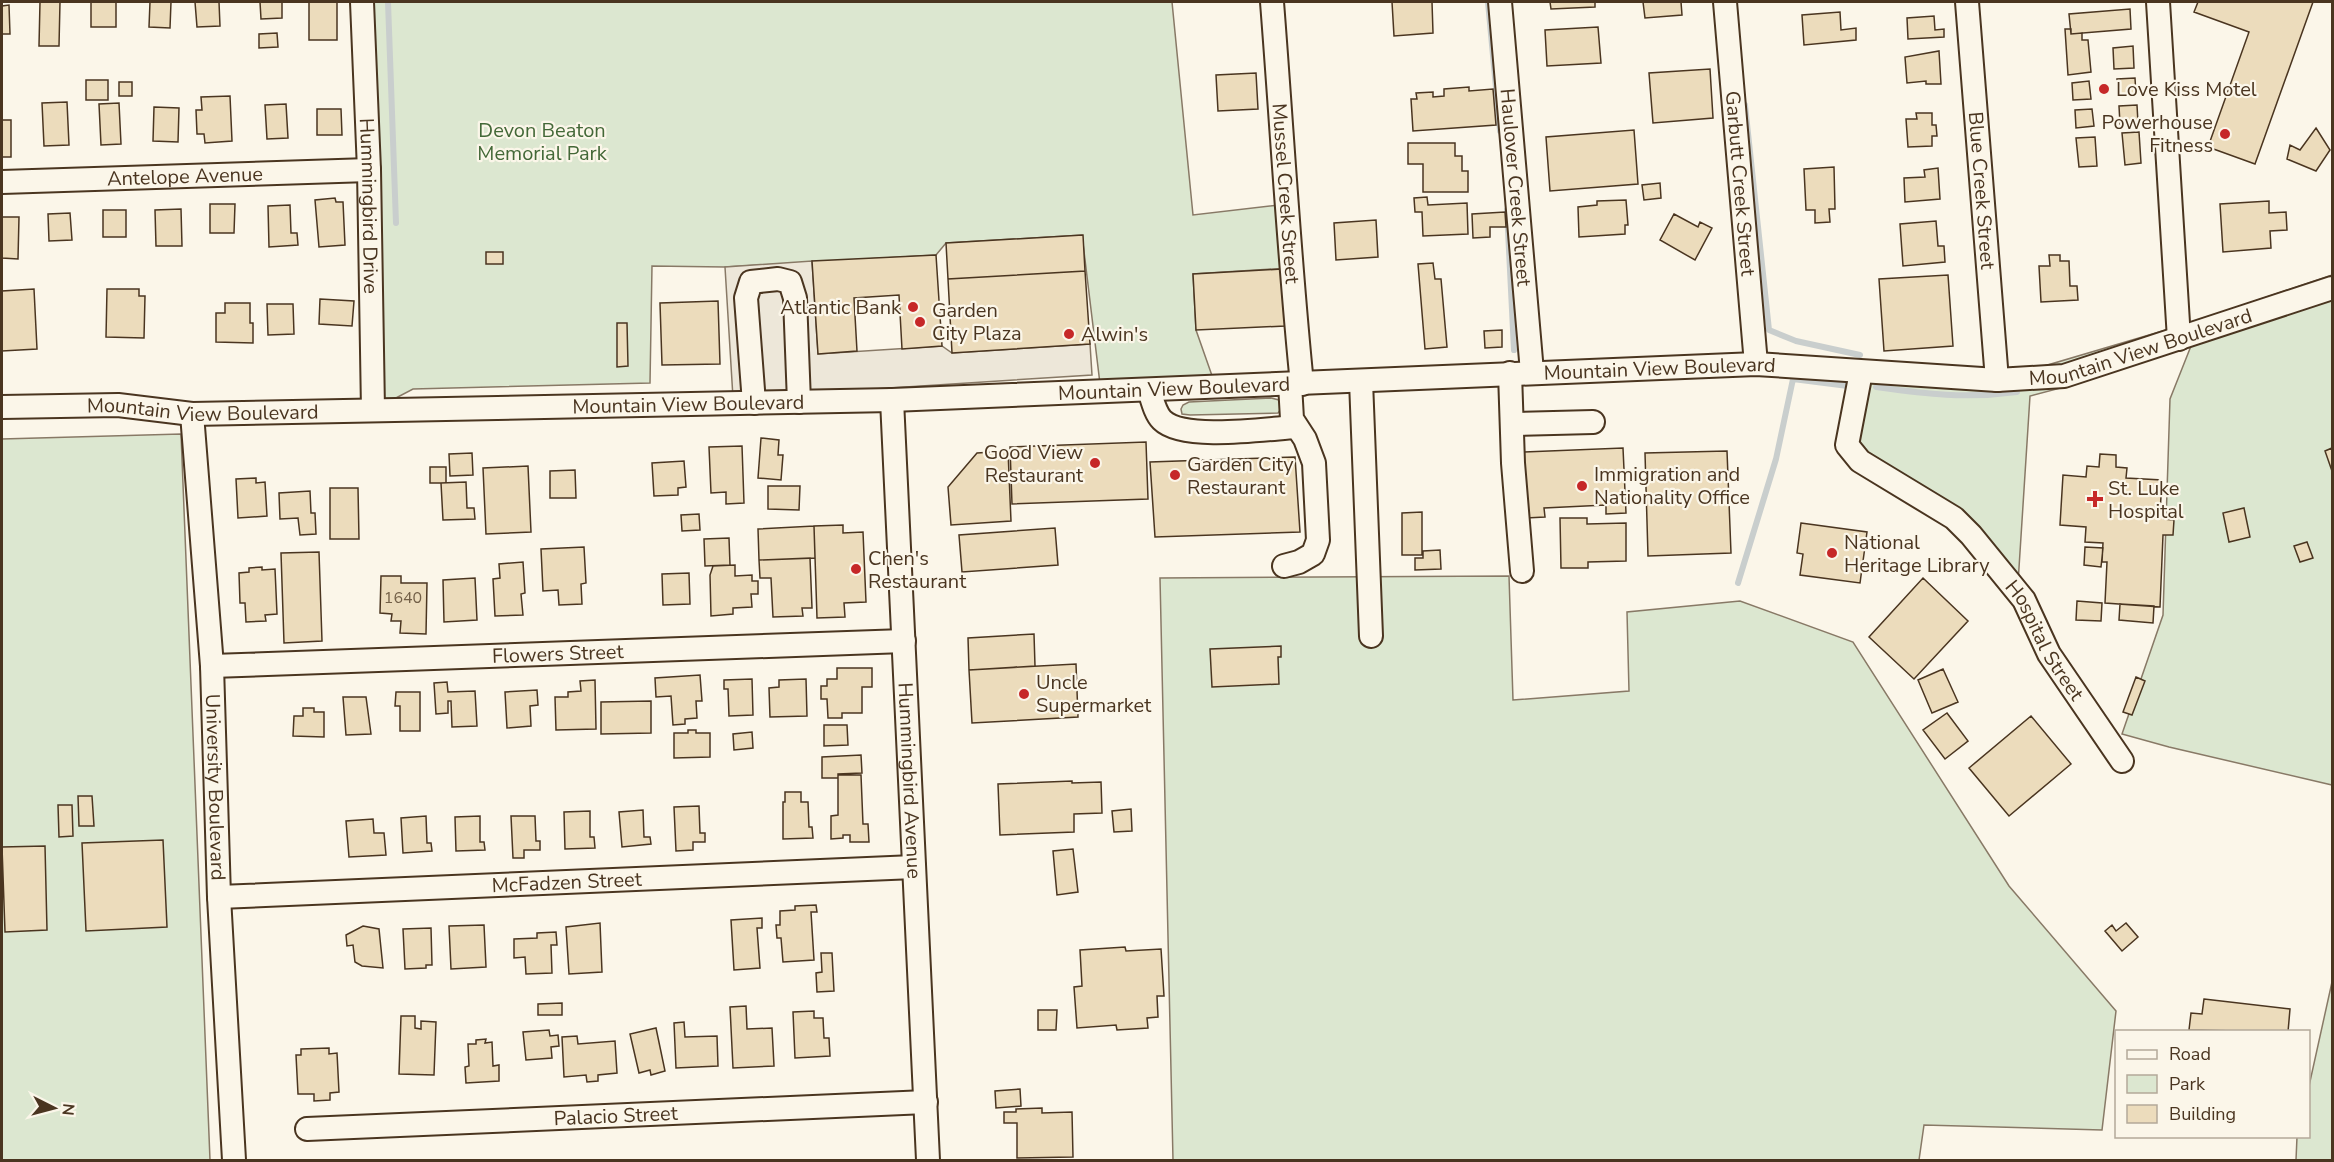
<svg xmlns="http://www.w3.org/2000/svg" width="2334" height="1162" font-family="'Nunito Sans',sans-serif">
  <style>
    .green { fill: #dce7d0; stroke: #887966; stroke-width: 1.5 }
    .parking { fill: #ede7d9; stroke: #887966; stroke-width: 1.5 }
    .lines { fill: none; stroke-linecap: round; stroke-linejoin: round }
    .stream { stroke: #c9cecd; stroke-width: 6 }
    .building { fill: #ecdcbc; stroke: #4a3520; stroke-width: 1.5 }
    .minor-casing { stroke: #4a3520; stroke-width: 26 }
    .minor { stroke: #fbf6e9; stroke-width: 22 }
    .poi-dot { fill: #c62828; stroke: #fbf6e9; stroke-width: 2 }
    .labels { text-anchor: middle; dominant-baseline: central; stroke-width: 4.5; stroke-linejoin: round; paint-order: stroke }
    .number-label { font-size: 16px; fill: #725f47 }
    .poi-label { font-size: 20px; fill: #4a3520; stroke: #fbf6e9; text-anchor: start }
    .park-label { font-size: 20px; fill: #436837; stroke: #fbf6e9 }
    .street-label { font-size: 20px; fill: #4a3520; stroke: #fbf6e9 }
  </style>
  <rect width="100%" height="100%" fill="#fbf6e9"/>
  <path class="green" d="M362,2H1172L1193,215L1288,204L1290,268L1193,274L1196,330L1216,387L1101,392L1082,235L946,243L936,255L725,267L652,266L650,383L413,389L373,410Z
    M2332,275V785L2169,747L2122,734L2163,615L2170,399L2191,346L2079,383L2030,396L2017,599L1959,526L1857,444L1861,372L1997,380L2193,322Z
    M1271,398L1279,400L1282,408L1278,413L1190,415L1182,414L1181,409L1183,405L1189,402Z
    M181,434L210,1160H2V439Z
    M1509,576L1513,700L1629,691L1627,612L1740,601L1853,642L2009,886L2116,1011L2102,1130L1924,1125L1919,1160H1173L1160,578Z
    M2332,982V1160H2296L2297,1137L2308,1136L2309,1086Z"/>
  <path class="parking" d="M812,261L818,354L942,346L952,353L1090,344L1092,375L733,398L725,267Z"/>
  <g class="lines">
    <path class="stream" d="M388,2L396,223
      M1488,2L1500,131
      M1745,105L1769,330L1796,341L1860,355
      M1507,210L1514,350
      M1876,387C1927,394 1965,399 2017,392
      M1738,583L1776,459L1793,379L1848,386"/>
  </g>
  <path class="building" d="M40,2H60L59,46H39Z
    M91,2H116V27H91Z
    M150,2H171L170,28L149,27Z
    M195,2H219L220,26L197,27Z
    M260,2H282V18L261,19Z
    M309,2H337V40H309Z
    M1392,2H1432L1433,33L1394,36Z
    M1550,2H1595V7L1551,9Z
    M1643,2H1681L1682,15L1645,18Z
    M2198,2H2313L2255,164L2208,147L2249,32L2194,12Z
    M9,5L10,34H2V6Z
    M2130,9L2131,29L2071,34L2069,14Z
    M1840,12L1841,30L1856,28V40L1804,45L1802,15Z
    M1934,16L1935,30L1944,29V37L1908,39L1907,18Z
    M1598,27L1601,63L1547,66L1545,30Z
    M2065,29H2071V34L2082,33V40H2088L2091,72L2068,75Z
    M277,33L278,47L259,48V34Z
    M2133,46L2134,68L2114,69L2113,48Z
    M1939,51L1941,84H1926V81L1907,83L1905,57Z
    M1710,69L1713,118L1653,123L1649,73Z
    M1256,73L1258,109L1218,111L1216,75Z
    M2135,78L2136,95L2119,97L2117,79Z
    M86,80H108V100H86Z
    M2089,81L2091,99L2073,100L2072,83Z
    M119,82H132V96H119Z
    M1469,87V91L1493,89L1496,125L1413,131L1411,99H1417L1416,93L1433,92V97L1444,96V89Z
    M230,96L232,141L205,143L204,134H197L196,110H202L201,97Z
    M67,102L69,145L44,146L42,103Z
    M119,103L121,144L101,145L99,104Z
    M286,104L288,138L267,139L265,105Z
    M2137,105L2138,123L2120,124L2119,106Z
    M154,107L179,108L178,142L153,141Z
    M317,109H341L342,135H317Z
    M2092,109L2094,126L2076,128L2075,110Z
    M1916,113H1932V125H1936L1937,136H1932V146L1908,147L1906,119H1917Z
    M2,120H11V157H2Z
    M2316,128L2330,150L2316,171L2287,159L2290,145L2300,150Z
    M1634,130L1638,184L1550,191L1546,137Z
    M2139,132L2141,163L2125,165L2122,133Z
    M2095,137L2097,166L2079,167L2076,138Z
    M1408,143H1455V156H1462V171H1468V192H1423V164H1408Z
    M1834,167L1835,209H1829L1830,222L1815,223V210H1806L1804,169Z
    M1938,168L1940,199L1905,202L1904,178L1925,177L1924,170Z
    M1660,183L1661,198L1644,200L1642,185Z
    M1427,197L1428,205L1467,203L1468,234L1423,236L1422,212H1415L1414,198Z
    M335,198L336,202H343L345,245L319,247L315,200Z
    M1626,200L1628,225H1625V234L1579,237L1578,207L1597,205V201Z
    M2269,201V213L2286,212L2287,230L2270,231L2271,248L2223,252L2220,204Z
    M210,204H235L234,233H210Z
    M290,205L291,233H297L298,245L269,247L268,206Z
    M181,209L182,246H156L155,210Z
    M103,210H126V237H103Z
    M1505,212L1506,227H1490V237L1473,238L1472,214Z
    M70,213L72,240L49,241L48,214Z
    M1674,214L1698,227L1700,222L1712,228L1695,260L1660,240Z
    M2,217H19L18,259L2,258Z
    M1376,220L1378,257L1336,260L1334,223Z
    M1936,221L1938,246H1944L1945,262L1903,266L1900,224Z
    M1083,235L1085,271L948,279L946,243Z
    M486,252H503V264H486Z
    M936,255L942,346L902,349L899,295L854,298L857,351L818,354L812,261Z
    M2049,255H2060V261H2069L2070,286H2077L2078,300L2041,302L2039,266H2050Z
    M1433,263L1435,279H1441L1447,347L1425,349L1418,264Z
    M1282,269L1285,326L1196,330L1193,274Z
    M1085,271L1090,344L952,353L948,279Z
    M1948,275L1953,346L1884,351L1879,279Z
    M34,289L37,349L2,351V291Z
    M107,289H139V296H145L144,338L106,337Z
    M320,299L354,301L352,326L319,324Z
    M718,301L720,364L662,365L660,303Z
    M225,303H250V323H253V343L216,342V313H225Z
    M267,304H293L294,334L268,335Z
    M617,323H627L628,366L617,367Z
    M1502,330V347L1485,348L1484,331Z
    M761,438L779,440L778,455H783L781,480L758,478Z
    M1146,442L1148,499L1012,504L1010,447Z
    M742,446L744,503L726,504V492L711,493L709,447Z
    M1623,448L1626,513L1606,514V505L1544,508L1545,517L1526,518L1523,452Z
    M2332,448V471L2325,451Z
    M1008,451L1011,521L951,525L948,487L977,453Z
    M1727,451L1731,553L1648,556L1645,453Z
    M472,453L473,475L450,476L449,454Z
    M2100,454L2116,455V467L2127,468L2126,478L2162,480L2160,513H2164V519L2174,520L2173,535H2163L2160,607L2105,603L2107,562H2102L2103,543L2085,542L2086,527L2060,525L2063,475L2086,477L2087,466L2099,467Z
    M1295,457L1300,532L1155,537L1150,462Z
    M684,461L686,487L678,488V495L654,496L652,463Z
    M528,466L531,532L486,534L483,468Z
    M430,467H446V483H430Z
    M575,470L576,498H550V471Z
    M256,478V483L265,482L267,516L238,518L236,479Z
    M466,482L467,508H474L475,519L443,520L441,483Z
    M768,486H800L799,510L768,509Z
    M330,488H358L359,539H330Z
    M310,491L311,513H315L316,534L300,535L298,518L280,519L279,493Z
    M2244,508L2250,537L2229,542L2223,513Z
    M1422,512V555H1402V513Z
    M699,514L700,530L682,531L681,515Z
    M1560,518H1587V524L1626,523V561L1588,562V568H1561Z
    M1801,523L1867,532L1860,583L1800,575L1803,554L1797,553Z
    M843,525V533L863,532L866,602L844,603L845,617L817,618L814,526Z
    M814,526L815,558L759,560L758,529Z
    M1055,528L1058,565L962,572L959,535Z
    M729,538L730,565L705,566L704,539Z
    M2307,542L2313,558L2300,562L2294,546Z
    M584,547L586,583L581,584L582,604L559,605L558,590L543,591L541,549Z
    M2085,547L2103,548L2101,567L2084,565Z
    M1440,550L1441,569L1415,570V558H1423V551Z
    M319,552L322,641L284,643L281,553Z
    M810,558L812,608H802L803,616L773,617L771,578H760L759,560Z
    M523,562L525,593L521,594L523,615L495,616L493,579L500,578L499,564Z
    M735,565V576L752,575V581H758V594H751L752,607L733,608V614L711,616L710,575L713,566Z
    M262,567V570L275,569L277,614L265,615L266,621L246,622L245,603H240L239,573L249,572V568Z
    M689,573L690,604L663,605L662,574Z
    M381,576H401V583H427L426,634L400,633L401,621H391L392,614L380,613Z
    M475,578L477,620L444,622L443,580Z
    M1923,578L1968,621L1914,679L1869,637Z
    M2077,601L2102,603L2101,621L2076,620Z
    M2120,604L2154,606L2153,623L2119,620Z
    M1034,634L1035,666L969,670L968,638Z
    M1281,646V657H1278L1279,684L1212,687L1210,649Z
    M1076,664L1078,717L972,723L969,670Z
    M837,668H872V687H862V713H842V718H828L827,699H821V686H827V679H837Z
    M1943,669L1958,702L1932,713L1918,680Z
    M700,675L702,701H696L697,718L685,719V724L673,725L671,696L656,697L655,678Z
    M2136,677L2145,681L2132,715L2123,712Z
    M752,679L753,715L729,716L728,689H724V680Z
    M806,679L807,716L770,717L769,688L779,687V680Z
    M595,680L596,729L556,730L555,697H568V692L581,691L580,681Z
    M447,682L448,692L475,691L477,726L452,727L451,701H448V713L436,714L434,683Z
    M537,690L538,705L530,706L531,726L507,728L505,692Z
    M396,692H420V731H400V706H395Z
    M343,697H366L371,734L346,735Z
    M651,701V733L601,734V702Z
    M303,708H314V712H324V737L293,736L294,716H303Z
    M1947,713L1968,741L1945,759L1923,730Z
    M2031,716L2071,764L2009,816L1969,768Z
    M824,725H847L848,745L824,746Z
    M688,730H696V733H710V757L674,758V733H688Z
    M752,732L753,748L734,750L733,734Z
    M861,755L862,773L838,774V778H822V757Z
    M838,775H861L863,824H868L869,842H850V835H843V838L831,839V816L838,815Z
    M1072,781V783L1101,782L1102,813L1074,814V832L1000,835L998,784Z
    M785,792H801V802H808L809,827H812L813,838L783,839V802H785Z
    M78,796H92L94,826H79Z
    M58,805H72L73,836L59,837Z
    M699,806L700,833H705V842H693V850L676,851L674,807Z
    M1131,809L1132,831L1114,832L1112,811Z
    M643,810L644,837H650L651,844L622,847L619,812Z
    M590,811V837H594L595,848L565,849L564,812Z
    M426,816L427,843H431L432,851L403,853L401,818Z
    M480,816V842H484L485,850L456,851L455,817Z
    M511,816H535L536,841H540V850H524V858H513Z
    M373,819L374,833H384L386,855L349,857L346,821Z
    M163,840L167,927L86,931L82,843Z
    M45,846L47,930L5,932L2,847Z
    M1073,849L1078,892L1057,895L1053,851Z
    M816,905L817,912H811L814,960L783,962L781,938H777L776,925H780V911L795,910V906Z
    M762,918V928H757L760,968L734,970L731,920Z
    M600,923L602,972L569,974L566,927Z
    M2126,923L2138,937L2122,951L2105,931L2112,925L2116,931Z
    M484,925L486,967L451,969L449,926Z
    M363,926L379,929L383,968L362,966L355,962L353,945L347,946L346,935Z
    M431,928L432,965H426V968L405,969L403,929Z
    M556,932L557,945H551L552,973L526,974L525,957L514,958V939L537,938V933Z
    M1125,947L1126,951L1161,949L1164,996H1157L1158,1017L1147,1018L1148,1028L1117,1030L1116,1025L1077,1028L1074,987L1082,986L1080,950Z
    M821,953H832L834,991L817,992L816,973L822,972Z
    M2204,999L2290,1009L2288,1032L2189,1030L2191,1013L2202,1014Z
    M562,1003V1015H538V1004Z
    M746,1006L747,1029L772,1028L774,1066L733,1068L730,1007Z
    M1038,1010H1057L1056,1030H1038Z
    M814,1011V1018H823L824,1038H829L830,1056L795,1058L793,1012Z
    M401,1016H415V1028L421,1029V1021L436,1022L434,1075L399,1074Z
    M684,1022L685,1037L717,1036L718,1066L676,1068L674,1023Z
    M656,1028L665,1071L651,1075L650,1070L639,1073L630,1034Z
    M549,1030L550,1036L558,1035L559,1046L551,1047L552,1058L526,1060L523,1032Z
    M577,1036L578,1044L615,1041L617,1073L598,1075V1081L587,1082L586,1075L564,1077L562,1037Z
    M486,1039L485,1043L492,1042L493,1066L499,1065V1081L466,1083L465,1067L469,1066L468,1044H476V1040Z
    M329,1048V1054L337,1053L339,1092L330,1093V1100L314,1101V1094H298L296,1055H301V1049Z
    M1020,1089L1021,1106L996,1108L995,1091Z
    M1042,1108V1113L1072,1112L1073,1157L1017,1158V1123H1004V1112H1016V1109Z"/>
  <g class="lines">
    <defs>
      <g id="minor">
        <path id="s1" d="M362,2L369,170L373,410"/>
        <path id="s2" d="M1272,2C1282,129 1289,257 1302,384"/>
        <path id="s3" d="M1500,2L1532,372"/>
        <path id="s4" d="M1725,2L1756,364"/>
        <path id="s5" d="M1967,2L1997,380"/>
        <path d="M2158,2L2179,339"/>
        <path id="s6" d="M2,182L369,170"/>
        <path id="s7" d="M1861,372L1847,445L1860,461L1954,518L1971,535L2024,600L2049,654L2122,761"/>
        <path d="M1510,373L1513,463L1522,571"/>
        <path d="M1361,381L1371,636"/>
        <path d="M1149,390C1152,399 1155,413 1162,420C1183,441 1266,429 1295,427"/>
        <path id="s8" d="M892,400L928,1160"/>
        <path d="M754,403L746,298L751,282L778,279L790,282L795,298L799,402"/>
        <path id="s9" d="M2,407L118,405L192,414L892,400L1756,364L1997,380L2064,376L2332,288"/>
        <path id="s10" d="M192,414L212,666L219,897L234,1160"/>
        <path d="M1512,424L1593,422"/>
        <path d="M1284,566L1299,562L1313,554L1318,540L1314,463L1305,439L1292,419L1290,384"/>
        <path id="s11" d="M212,666L904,641"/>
        <path id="s12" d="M219,897L914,867"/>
        <path id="s13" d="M307,1129L926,1102"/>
      </g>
    </defs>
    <use href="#minor" class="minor-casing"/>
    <use href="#minor" class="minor"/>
  </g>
  <g class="poi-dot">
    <circle cx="2104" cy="89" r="6"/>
    <circle cx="2225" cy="134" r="6"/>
    <circle cx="913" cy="307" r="6"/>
    <circle cx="920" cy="322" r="6"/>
    <circle cx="1069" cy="334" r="6"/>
    <circle cx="1095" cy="463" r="6"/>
    <circle cx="1175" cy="475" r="6"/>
    <circle cx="1582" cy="486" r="6"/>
    <path d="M2092 490h6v6h6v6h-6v6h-6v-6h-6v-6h6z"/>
    <circle cx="1832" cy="553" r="6"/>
    <circle cx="856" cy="569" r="6"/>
    <circle cx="1024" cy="694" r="6"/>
  </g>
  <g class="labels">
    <g class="number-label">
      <text x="403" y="598">1640</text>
    </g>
    <g class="poi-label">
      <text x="2116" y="89">Love Kiss Motel</text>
      <text x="2213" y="122" text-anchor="end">Powerhouse<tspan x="2213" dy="23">Fitness</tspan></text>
      <text x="901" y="307" text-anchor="end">Atlantic Bank</text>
      <text x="932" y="310">Garden<tspan x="932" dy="23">City Plaza</tspan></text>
      <text x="1081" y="334">Alwin's</text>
      <text x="1083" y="452" text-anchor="end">Good View<tspan x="1083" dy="23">Restaurant</tspan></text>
      <text x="1187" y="464">Garden City<tspan x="1187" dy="23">Restaurant</tspan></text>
      <text x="1594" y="474">Immigration and<tspan x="1594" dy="23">Nationality Office</tspan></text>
      <text x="2108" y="488">St. Luke<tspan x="2108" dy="23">Hospital</tspan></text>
      <text x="1844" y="542">National<tspan x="1844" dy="23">Heritage Library</tspan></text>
      <text x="868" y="558">Chen's<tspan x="868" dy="23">Restaurant</tspan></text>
      <text x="1036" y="682">Uncle<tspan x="1036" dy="23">Supermarket</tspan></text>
    </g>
    <g class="park-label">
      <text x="542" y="130">Devon Beaton<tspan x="542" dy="23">Memorial Park</tspan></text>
    </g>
    <g class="street-label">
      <text stroke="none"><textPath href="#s6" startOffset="183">Antelope Avenue</textPath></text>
      <text stroke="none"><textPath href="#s4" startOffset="182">Garbutt Creek Street</textPath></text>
      <text stroke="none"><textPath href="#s3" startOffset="186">Haulover Creek Street</textPath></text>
      <text stroke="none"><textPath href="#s5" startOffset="189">Blue Creek Street</textPath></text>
      <text stroke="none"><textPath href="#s2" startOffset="192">Mussel Creek Street</textPath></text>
      <text stroke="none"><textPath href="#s1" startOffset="204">Hummingbird Drive</textPath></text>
      <text stroke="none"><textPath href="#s9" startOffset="2145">Mountain View Boulevard</textPath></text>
      <text stroke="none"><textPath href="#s9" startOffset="1659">Mountain View Boulevard</textPath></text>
      <text stroke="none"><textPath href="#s9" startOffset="1173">Mountain View Boulevard</textPath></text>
      <text stroke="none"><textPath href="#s9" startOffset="687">Mountain View Boulevard</textPath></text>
      <text stroke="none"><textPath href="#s9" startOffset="201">Mountain View Boulevard</textPath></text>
      <text stroke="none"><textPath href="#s7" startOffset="358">Hospital Street</textPath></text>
      <text stroke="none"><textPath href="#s11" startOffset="346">Flowers Street</textPath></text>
      <text stroke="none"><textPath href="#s8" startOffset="381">Hummingbird Avenue</textPath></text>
      <text stroke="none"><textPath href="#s10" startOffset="374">University Boulevard</textPath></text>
      <text stroke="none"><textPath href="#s12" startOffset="348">McFadzen Street</textPath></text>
      <text stroke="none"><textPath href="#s13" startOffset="309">Palacio Street</textPath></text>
    </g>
  </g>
  <rect width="2334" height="1162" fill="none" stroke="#4a3520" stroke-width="6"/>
  <rect x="2115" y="1030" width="195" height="108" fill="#fbf6e9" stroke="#b4a999" stroke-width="1.5"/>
  <rect x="2127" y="1050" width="30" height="9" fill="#fbf6e9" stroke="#b4a999" stroke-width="1.5"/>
  <text x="2169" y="1060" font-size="18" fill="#4a3520">Road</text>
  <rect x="2127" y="1075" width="30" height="18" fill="#dce7d0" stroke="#b4a999" stroke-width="1.5"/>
  <text x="2169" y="1090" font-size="18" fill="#4a3520">Park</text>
  <rect x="2127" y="1105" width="30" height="18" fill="#ecdcbc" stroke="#b4a999" stroke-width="1.5"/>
  <text x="2169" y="1120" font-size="18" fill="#4a3520">Building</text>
  <g transform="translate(54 1108) rotate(96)" stroke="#fbf6e9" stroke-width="4.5" paint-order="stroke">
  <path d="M0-4.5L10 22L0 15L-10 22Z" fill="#4a3520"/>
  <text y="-9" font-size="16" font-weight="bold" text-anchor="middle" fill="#4a3520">N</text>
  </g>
</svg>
